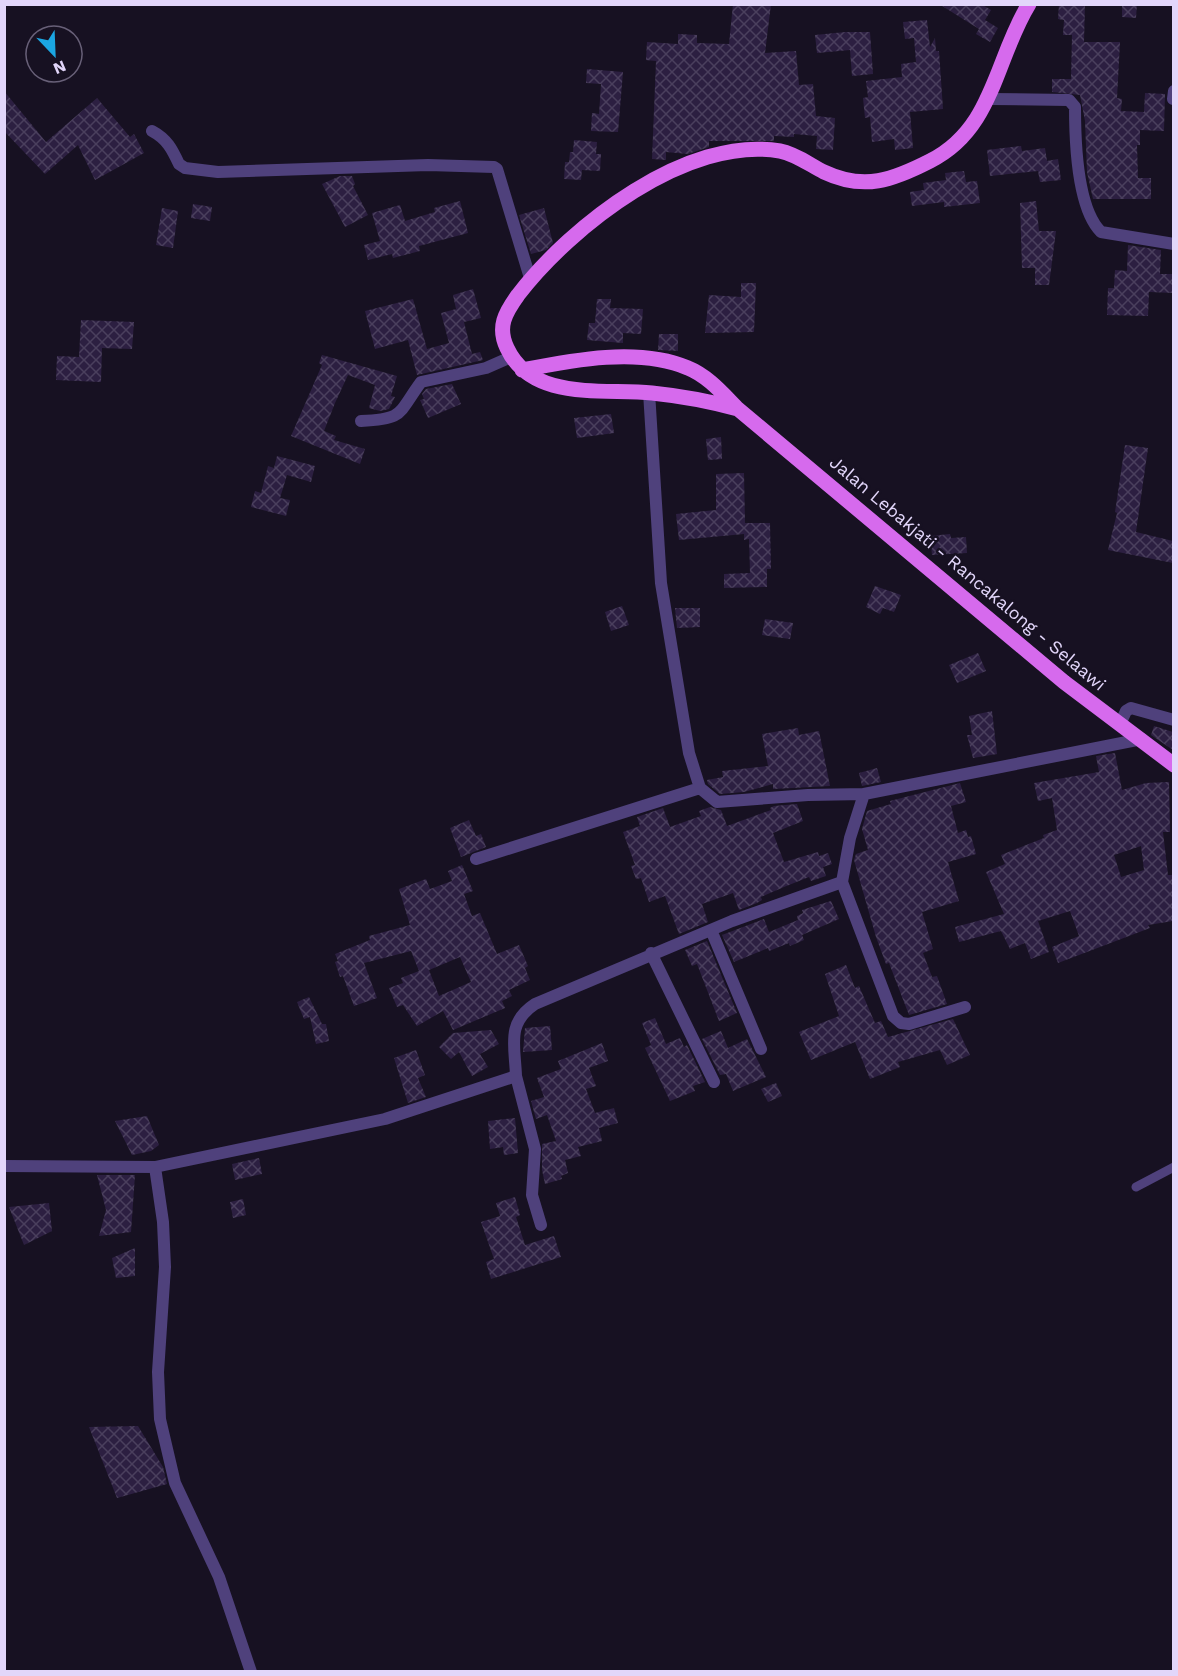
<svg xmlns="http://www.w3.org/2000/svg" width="1178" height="1676" font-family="'Work Sans',sans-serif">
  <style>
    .building { fill: url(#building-cross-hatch); fill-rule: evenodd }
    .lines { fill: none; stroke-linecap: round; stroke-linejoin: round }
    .service { stroke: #4f417c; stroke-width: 9 }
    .minor { stroke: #4f417c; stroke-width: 12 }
    .primary { stroke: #d66aed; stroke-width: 15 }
    .labels { text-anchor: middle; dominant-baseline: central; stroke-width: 5; stroke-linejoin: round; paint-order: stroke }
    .street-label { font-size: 18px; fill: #e2d6fa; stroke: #171122 }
  </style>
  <defs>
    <pattern id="building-cross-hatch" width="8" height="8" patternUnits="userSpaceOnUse" patternTransform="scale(1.5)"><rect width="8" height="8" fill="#2c1f41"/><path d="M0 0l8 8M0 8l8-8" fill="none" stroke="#4a3f5d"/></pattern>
  </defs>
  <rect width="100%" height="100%" fill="#171122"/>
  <path class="building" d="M733,4H771L765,53L796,51L799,85L813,84L816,116L835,118L833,150L816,149L817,136L794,134V137L774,136V141H709V147L688,154L666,152V160L652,159L656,61L646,60L647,42L678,44V34L697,35V43L729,44Z
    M939,4H981L991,10L985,20L998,28L990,42L976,34L979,29Z
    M1059,4H1085L1084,42H1120L1117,98L1122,99L1121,111L1144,112L1145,93L1165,94L1164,131L1140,130V145H1137L1138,178H1151V199H1093L1087,172L1085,121L1080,95L1052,92V79H1071L1072,35H1063L1064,20L1058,19Z
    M1122,4H1137L1136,18L1122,17Z
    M927,20L930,47L935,38L936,51H939L943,109L910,112L913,148L895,150L894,139L872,142L870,117L865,118L863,98L868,97L866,81L902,77L901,64L916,62L914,38L905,39L903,22Z
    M845,32H870L873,74L852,76L850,50L817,53L815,35Z
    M587,69L623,72L618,132L591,131L592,113L599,114L601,84L586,83Z
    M4,91L46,142L97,98L130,137L134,134L144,153L95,180L78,145L45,174L4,131Z
    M574,140L597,142L596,154H601L600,171L582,170L581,180L564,179L565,162H569L570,152H573Z
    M1021,146L1022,151L1045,148L1047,161L1058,159L1061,180L1040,182L1038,171L990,176L987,150Z
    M964,171L966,182L977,181L980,203L944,207V202L912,206L910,192L924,190L923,183L946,180L945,173Z
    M340,176H352L355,184L353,186L368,215L345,227L322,184Z
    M460,201L468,233L419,246L420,251L393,258L392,254L368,260L364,245L380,241L372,213L400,205L405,221L435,212L434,208Z
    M1036,201L1039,231H1056L1049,285H1035V268H1022L1020,203Z
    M193,204L212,207L210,221L191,218Z
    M162,208L178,211L173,248L156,245Z
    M544,208L553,243L546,250L531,254L519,215Z
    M1128,245L1161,250L1160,274H1173V293L1149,292L1148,316L1107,315L1108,288H1114L1115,270L1127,271Z
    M741,283H756L754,332L705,333L709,295L741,297Z
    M473,289L481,318L464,322L472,354L480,352L483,360L417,375L408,340L375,349L365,311L413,299L427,349L449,343L441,313L456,309L453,295Z
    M597,299H611L610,308L643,309L641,334L623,333V343L587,340L589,323H595Z
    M81,320L134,322L132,349L102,348L101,382L56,380L57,356L79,357Z
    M659,334H678V351L658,350Z
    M322,355L397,376L391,396L395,397L389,409L380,411L369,408L375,385L348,375L335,403L324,431L336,436L334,440L365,449L360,464L291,436L322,365L319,363Z
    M452,384L461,404L428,418L420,400L424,399L422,394L426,389Z
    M611,414L614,433L577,438L574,418Z
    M721,437L722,459L708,460L706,439Z
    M1125,445L1148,448L1136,532L1173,541V563L1108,550L1117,513L1115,512Z
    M277,456L315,466L311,482L287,475L280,498L290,500L286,516L251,507L255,491L261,493L268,466L274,468Z
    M744,473L745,523H770L771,569H767V587L724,588V574L750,573L749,539L744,540V534L679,540L676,514L716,510V474Z
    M950,534L951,538L966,537L967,553L932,555L930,536Z
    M875,586L901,595L894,612L883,608L880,614L866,607Z
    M622,606L629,625L611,631L605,612Z
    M675,608H700V627L677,628Z
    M765,619L793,623L790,639L762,635Z
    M978,653L986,671L957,683L949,665Z
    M992,711L997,754L973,758L967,735H972L969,716Z
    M1154,726L1173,732V750L1151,735Z
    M798,728L799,735L819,731L830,786L773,789V784L744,792L720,794L708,784L707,780L723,777L722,771L768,766L762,734Z
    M1115,753L1122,790L1146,783L1169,782L1170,832H1163L1168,875H1173V921L1148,925L1150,928L1058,963L1052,947L1079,936L1070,911L1038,921L1049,952L1031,959L1025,943L1010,949L1001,931L959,942L955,927L1004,914L986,872L1005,864L1001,855L1044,838L1043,835L1057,830L1052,798L1038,801L1034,783L1099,772L1096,756ZM1141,846L1144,870L1121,877L1114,855Z
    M877,768L881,782L862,786L859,773Z
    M960,783L966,802L951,806L958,833L966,830L968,837L971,836L976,854L948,862L959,901L922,912L933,949L923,953L932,977L937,976L947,1004L909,1015L889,963L886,964L876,937L854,860L856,854L868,850L862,829L867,811L891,804L890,801Z
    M797,804L803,821L773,833L784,862L818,852L819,856L828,853L832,864L823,867L826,876L811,881L809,877L784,887L761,897L762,900L757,903L739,910L733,893L702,904L708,922L679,934L665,896L649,902L641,878L636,879L631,866L635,865L623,832L640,826L637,817L663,808L670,827L701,816L699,811L710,807L721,810L727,826L771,810L770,808L774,806Z
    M469,820L476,836L481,834L486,847L461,857L450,828Z
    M462,865L473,891L464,894L472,916L480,913L497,954L519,945L528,966L525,968L530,980L509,990L512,996L502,1001L505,1008L453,1030L443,1011L417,1026L403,1005L397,1007L389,988L403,983L401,978L419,971L411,951L364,963L377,998L354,1006L343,976L340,977L335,962L338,961L335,954L370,940L369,936L410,925L399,889L426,879L430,889L452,881L448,871ZM460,957L471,982L439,996L429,970Z
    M831,901L839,919L802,935L804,940L790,946L789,943L769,951L768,948L734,962L722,935L764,919L769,932L798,920L797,916L803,913L802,910Z
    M707,941L737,1013L719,1021L697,964L692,966L685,950Z
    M846,965L855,988L859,986L875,1023L881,1021L888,1037L953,1019L970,1055L947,1065L940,1050L898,1062L900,1067L870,1079L855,1042L811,1060L799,1032L839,1016L825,974Z
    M309,997L322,1024H326L329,1041L316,1044L310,1017L304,1019L297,1002Z
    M655,1018L666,1044L680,1038L684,1047L687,1045L705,1082L693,1086L695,1091L670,1101L645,1048L651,1045L642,1023Z
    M550,1026L552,1050L523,1052L525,1028Z
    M491,1030L499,1044L480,1054L488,1067L472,1076L459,1052L451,1059L439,1047L453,1033Z
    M721,1031L728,1048L747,1039L766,1077L733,1091L726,1074L720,1075L702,1039Z
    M602,1043L608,1061L589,1068L596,1086L586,1089L595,1113L614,1108L618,1123L599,1128L602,1141L578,1147L581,1156L565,1160L568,1173L561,1176L562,1179L545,1184L542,1170V1144L556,1141L547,1115L536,1119L531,1101L544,1097L537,1078L561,1069L558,1061Z
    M416,1050L425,1075L418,1078L426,1097L408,1103L394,1058Z
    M776,1083L782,1096L768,1102L761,1089Z
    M147,1116L159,1145L151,1151L132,1155L115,1121Z
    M515,1118L518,1153L504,1155L503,1147L490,1149L488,1121Z
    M259,1158L262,1174L235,1180L232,1164Z
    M97,1175H135L131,1232L99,1236L106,1210Z
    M515,1197L520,1215L516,1217L525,1245L554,1236L561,1257L491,1279L486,1262L494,1259L481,1222L500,1216L496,1203Z
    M243,1199L246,1215L233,1218L230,1202Z
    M49,1203L52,1231L24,1245L9,1207Z
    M135,1248V1276L116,1278L112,1258Z
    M138,1426L163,1467L167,1484L117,1498L89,1427Z"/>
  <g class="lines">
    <path class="service" d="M1136,1187L1174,1167"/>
    <path class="minor" d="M990,99L1069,100L1075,107C1075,140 1077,208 1101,232L1174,244
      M1173,99L1174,91
      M152,131C167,139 172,149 179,164L185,168L218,172L428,165L494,167L497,169L530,278
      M649,392L661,583L689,753L700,788L717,802L808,795L864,794
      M361,421C404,419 397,415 421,382L486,368L511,357
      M1121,722L1126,711L1131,708L1174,720
      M476,859L700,788
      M842,882L893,1016L901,1023L909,1024L965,1007
      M711,930L761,1049
      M651,953L714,1082
      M516,1076L535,1149L532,1195L541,1225
      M4,1166L155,1167L385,1119L516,1076C515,1046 506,1023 535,1004L732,921L842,882L850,838L864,794L1142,739
      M155,1167L163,1222L165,1267L158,1372L160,1419L175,1483L219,1577L251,1672"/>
    <path class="primary" d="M522,370C573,360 639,347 688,368C708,376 723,394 738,409L1064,682L1174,765
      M738,409C709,401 681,396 652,393C603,388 532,402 507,348C497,327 505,313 518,295C571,226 687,135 780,151C796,154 810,165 824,172C864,191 893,180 930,161C994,129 995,59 1029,4"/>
  </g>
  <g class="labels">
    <g class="street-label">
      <text transform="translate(968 573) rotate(40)">Jalan Lebakjati - Rancakalong - Selaawi</text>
    </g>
  </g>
  <rect width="1178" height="1676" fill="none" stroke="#e2d6fa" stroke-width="12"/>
  <g transform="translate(54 54) rotate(157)"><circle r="28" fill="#171122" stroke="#686078" stroke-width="1.5"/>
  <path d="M0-4.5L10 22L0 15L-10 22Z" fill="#1ba6e2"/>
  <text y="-9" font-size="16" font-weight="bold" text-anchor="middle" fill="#e2d6fa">N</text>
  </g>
</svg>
